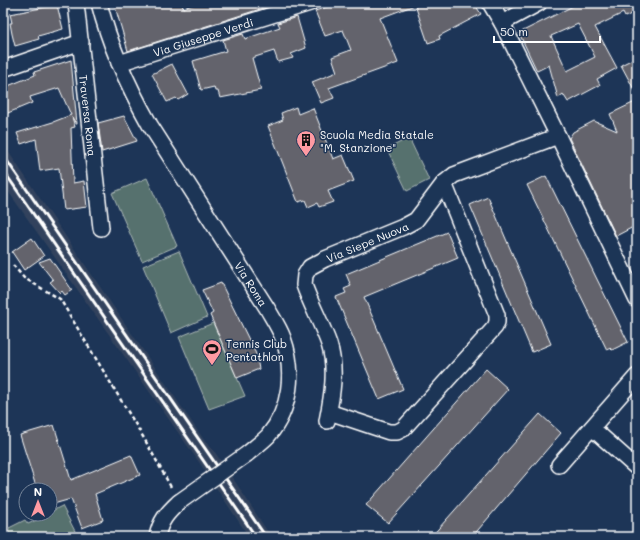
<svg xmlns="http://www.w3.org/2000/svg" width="640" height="540" font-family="Mali,sans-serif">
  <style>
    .built { fill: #32435d }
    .green { fill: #57716e; stroke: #abb8b6 }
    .building { fill: #63646c; stroke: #fff; fill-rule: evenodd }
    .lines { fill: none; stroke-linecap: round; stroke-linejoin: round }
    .minor-casing { stroke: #fff; stroke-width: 18 }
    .path { stroke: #fff; stroke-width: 2.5; stroke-dasharray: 4 3; stroke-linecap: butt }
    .minor { stroke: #1d3557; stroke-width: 15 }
    .rail { stroke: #fff; stroke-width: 3 }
    .minor-bridge-casing { stroke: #fff; stroke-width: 18; stroke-linecap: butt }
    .minor-bridge { stroke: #1d3557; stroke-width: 15 }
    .labels { text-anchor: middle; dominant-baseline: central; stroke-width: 3; stroke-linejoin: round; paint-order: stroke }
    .street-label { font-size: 11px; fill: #fff; stroke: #1d3557 }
    .poi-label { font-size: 11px; fill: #fff; stroke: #1d3557; text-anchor: start }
  </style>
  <rect width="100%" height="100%" fill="#1d3557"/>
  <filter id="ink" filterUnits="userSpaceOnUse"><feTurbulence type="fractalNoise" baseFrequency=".025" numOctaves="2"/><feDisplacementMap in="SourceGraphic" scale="8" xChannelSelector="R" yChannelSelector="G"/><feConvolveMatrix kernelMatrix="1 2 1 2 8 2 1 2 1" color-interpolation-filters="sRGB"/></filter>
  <g filter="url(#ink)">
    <path class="built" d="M3,144L204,440L214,451L240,489L271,537H249L199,462L3,184Z"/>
    <path class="green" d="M409,138L429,180L407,191L387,149Z
      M147,178L177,246L142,261L112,193Z
      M179,251L207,317L171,333L143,266Z
      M213,323L245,396L209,409L179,337Z
      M62,506L78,537H3V531L25,520L28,524L50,514V512Z"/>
    <path class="building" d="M114,3H182L183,8L199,3L276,4L128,51Z
      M339,3H474L481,14L439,36L440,39L428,43L415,5L380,18L398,63L329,88L334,98L321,103L312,82L337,72L332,57L351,50L343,30L325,36L315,11Z
      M579,3H637V11L625,17L623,13L595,27L617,68L597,79L600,85L568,102L563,94L558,98L549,65L537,71L519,33ZM578,24L595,57L567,71L551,36Z
      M57,5L63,29L38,36L39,39L15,46L12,34L10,23H12L10,14Z
      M297,17L306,48L291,54L293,58L278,62L274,51L252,58L261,90L220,98L218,91H215L214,87L201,90L193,61L226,51L223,40L243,34L245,39L280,27L278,23Z
      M637,57V95L621,65Z
      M71,60L77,124H76L72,117L75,127L71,128L73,183L84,181L87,207L64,210L59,168L40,171L36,139L21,144L17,133L53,122L71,115L59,88L30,97L32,103L3,115V88L35,75L34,72Z
      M172,64L188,94L178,100L176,98L167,102L152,74Z
      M637,101V225L616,236L569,138L573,132L594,121L617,131L610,114Z
      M296,107L298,114L313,108L333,159L343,155L354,181L328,191L333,202L319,207L317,203L308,207L305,200L298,202L268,126L283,120L281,113Z
      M124,116L137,141L102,152L98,123Z
      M546,176L628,342L612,350L610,348L607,350L527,185Z
      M488,197L551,344L532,352L470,205Z
      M447,232L458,258L364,297L403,389L379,399L336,297L346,293L344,289L351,286L346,274Z
      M32,238L44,256L24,270L12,252Z
      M50,258L72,290L65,295L62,291L60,293L50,282L53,280L39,262Z
      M221,283L256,354L259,369L237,378L210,315L213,313L202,290Z
      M486,369L508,389L388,523L366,505Z
      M540,414L561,433L472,537H431Z
      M54,425L71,480L131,455L140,475L95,494L103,520L82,528L71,499L50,505V490H37L20,435Z"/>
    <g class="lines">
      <defs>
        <g id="minor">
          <path id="s1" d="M76,3L101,228"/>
          <path id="s2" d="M99,3C110,47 128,86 150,125L267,308C272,317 279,327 283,338C295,371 291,409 268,436C262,442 254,448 247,454"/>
          <path d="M490,3L502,23L558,136L637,300"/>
          <path d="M502,23L539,3"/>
          <path id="s3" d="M119,63L310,3"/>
          <path d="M3,69L81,42"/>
          <path d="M329,412L389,432H397L403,429L495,327L497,322V315L444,183"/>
          <path id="s4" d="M327,421C332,396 337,369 329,344C322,324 311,305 304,285L305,275L310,267L325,259L403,227L416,220L444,183L454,175L558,136"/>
          <path d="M592,428L637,468"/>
          <path d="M559,465L637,376"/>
          <path d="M157,537C160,521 167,513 179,502"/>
        </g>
      </defs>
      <use href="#minor" class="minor-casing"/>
      <path class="path" d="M13,265L24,278L60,299L145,440L172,489"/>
      <use href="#minor" class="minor"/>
      <path class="rail" d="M3,155L266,537
        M3,170L256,537"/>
      <defs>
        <path id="minor-bridge" d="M179,502L247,454"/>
      </defs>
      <use href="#minor-bridge" class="minor-bridge-casing"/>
      <use href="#minor-bridge" class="minor-bridge"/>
    </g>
  </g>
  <defs>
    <symbol id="building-pin" viewBox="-11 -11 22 30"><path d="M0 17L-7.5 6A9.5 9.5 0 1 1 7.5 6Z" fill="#ff9aa2" stroke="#1d3557"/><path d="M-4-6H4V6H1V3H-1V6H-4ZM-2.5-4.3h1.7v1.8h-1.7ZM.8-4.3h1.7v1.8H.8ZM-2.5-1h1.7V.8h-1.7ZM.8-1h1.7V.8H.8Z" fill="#111"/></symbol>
    <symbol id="stadium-pin" viewBox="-11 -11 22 30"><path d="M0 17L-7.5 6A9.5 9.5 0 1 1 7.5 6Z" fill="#ff9aa2" stroke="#1d3557"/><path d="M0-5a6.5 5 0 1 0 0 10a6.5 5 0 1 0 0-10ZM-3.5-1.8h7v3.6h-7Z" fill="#111"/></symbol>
  </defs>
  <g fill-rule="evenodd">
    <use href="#building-pin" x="295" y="129" width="22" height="30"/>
    <use href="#stadium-pin" x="201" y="338" width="22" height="30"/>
  </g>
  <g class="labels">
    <g class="street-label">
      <text stroke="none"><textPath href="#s3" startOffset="88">Via Giuseppe Verdi</textPath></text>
      <text stroke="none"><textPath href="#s1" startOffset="113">Traversa Roma</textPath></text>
      <text stroke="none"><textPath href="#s4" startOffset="224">Via Siepe Nuova</textPath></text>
      <text stroke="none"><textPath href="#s2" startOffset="321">Via Roma</textPath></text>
    </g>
    <g class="poi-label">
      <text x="320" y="134">Scuola Media Statale<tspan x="320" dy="13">"M. Stanzione"</tspan></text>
      <text x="226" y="343">Tennis Club<tspan x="226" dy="13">Pentathlon</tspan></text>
    </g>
  </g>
  <rect width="640" height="540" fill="none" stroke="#1d3557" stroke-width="16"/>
  <rect x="8" y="8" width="624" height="524" fill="none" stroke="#fff" stroke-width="1.5" filter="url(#ink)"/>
  <g transform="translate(38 502)"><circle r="19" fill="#1d3557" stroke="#77869a"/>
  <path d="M0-3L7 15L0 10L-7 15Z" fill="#ff9aa2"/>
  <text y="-6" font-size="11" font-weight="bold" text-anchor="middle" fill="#ffffff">N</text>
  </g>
  <path d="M494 36v6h106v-6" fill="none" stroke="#ffffff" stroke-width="2"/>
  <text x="500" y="36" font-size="12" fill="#ffffff" stroke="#1d3557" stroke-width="3" paint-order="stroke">50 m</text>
</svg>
